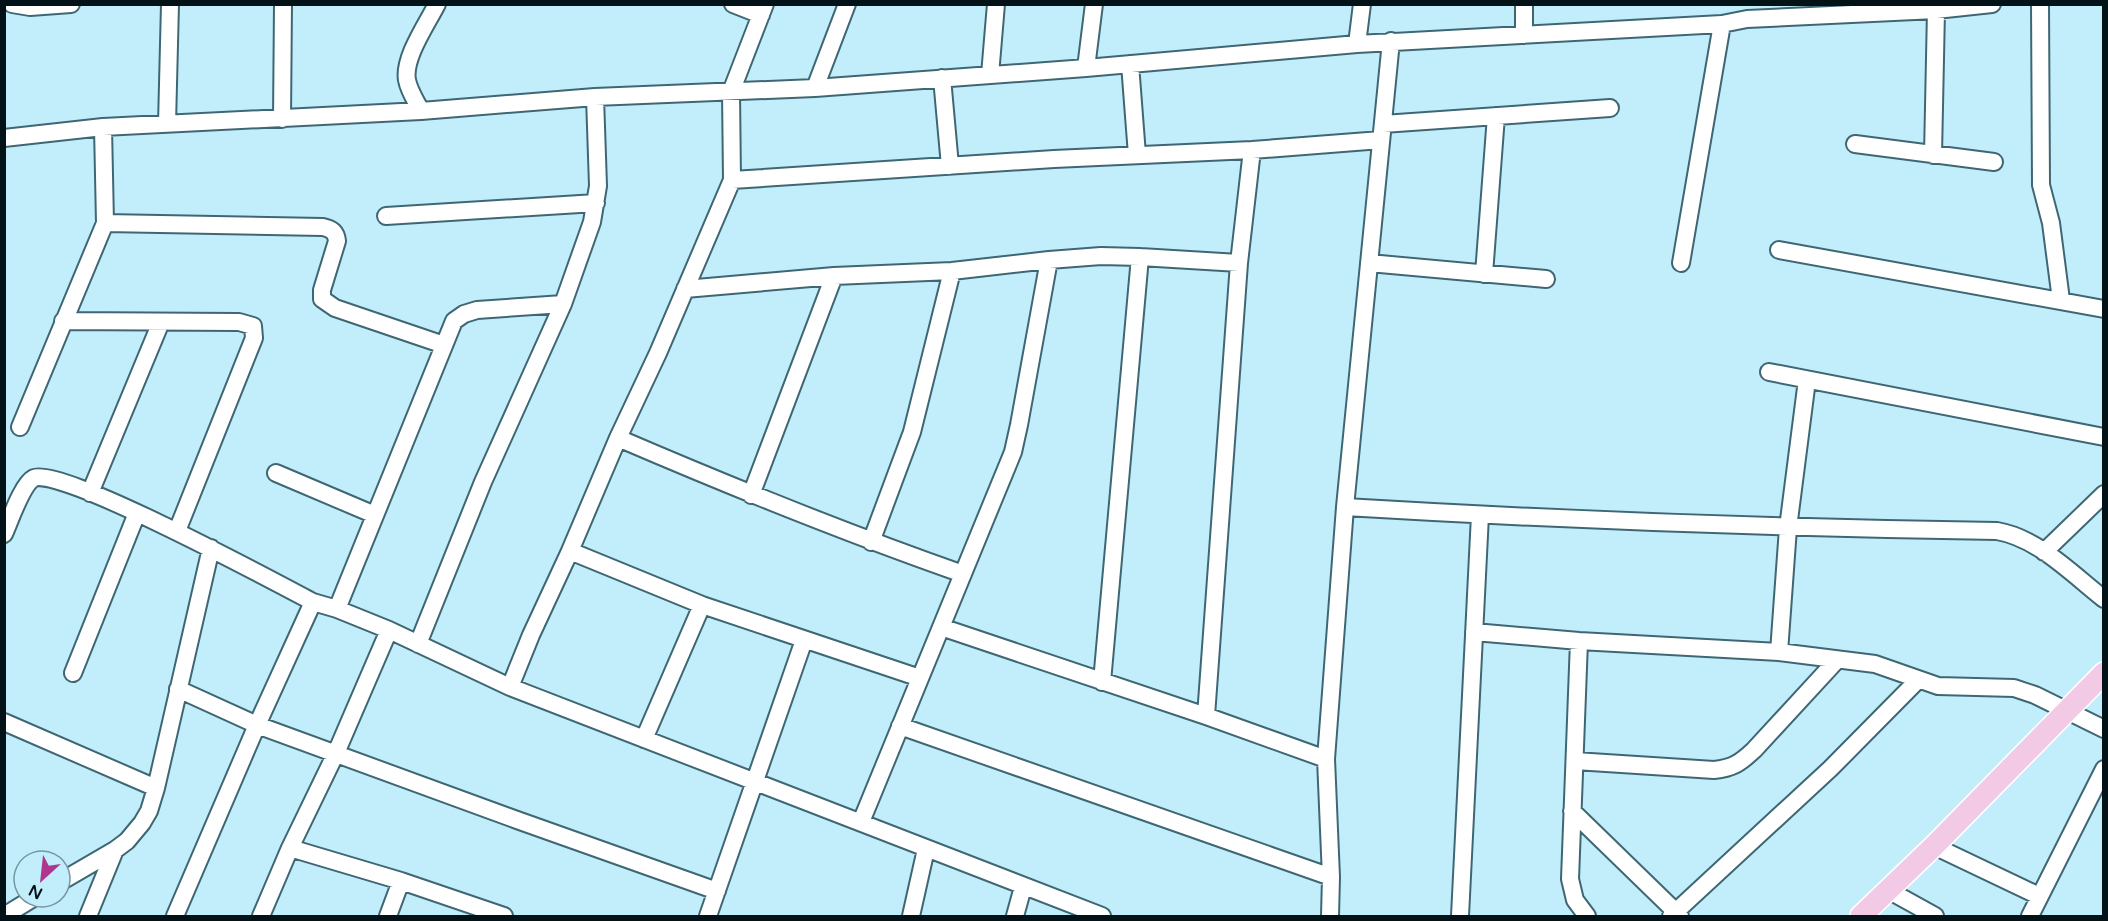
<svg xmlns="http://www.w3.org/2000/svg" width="2108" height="921" font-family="'Varela Round',sans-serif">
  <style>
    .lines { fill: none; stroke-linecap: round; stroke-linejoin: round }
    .minor-casing { stroke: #3f6773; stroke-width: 20 }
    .major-casing { stroke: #fff; stroke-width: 24 }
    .minor { stroke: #fff; stroke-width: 16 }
    .major { stroke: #f3cae5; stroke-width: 21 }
  </style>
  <rect width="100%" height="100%" fill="#c2eefc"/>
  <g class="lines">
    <defs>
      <path id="minor" d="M12,4L30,7L71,4
        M733,4L761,15
        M2040,4L2041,185L2051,223L2061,300
        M1524,35V4
        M1357,44L1362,4
        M1130,64L1137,155
        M1086,68L1094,4
        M990,75L996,4
        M942,78L950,166
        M815,88L847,4
        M421,111C416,101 409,91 407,80C403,58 427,24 437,4
        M282,119L283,4
        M167,124L170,4
        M1383,124L1610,108
        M4,138L103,127L421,111L595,97L815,88L1086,68L1357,44L1722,24L1747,19L1936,10L1992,4
        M1855,144L1994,162
        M1933,155L1936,10
        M732,180L1054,159L1252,150L1381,140
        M386,216L596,203
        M105,223L323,227C332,229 336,232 337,241L322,290V299L335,308L444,345
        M1779,250L2104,309
        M1369,263L1546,279
        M1681,263L1722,24
        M1484,274L1496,116
        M685,289L834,276L952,271L1049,260L1101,256L1140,257L1239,263
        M63,321L239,322L253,326L254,338L177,531
        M1769,372L2104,437
        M20,427L105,223L103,127
        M618,438C732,487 846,533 963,574
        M276,473L375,515
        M90,493L161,322
        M751,495L834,276
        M1345,507C1562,520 1779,528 1997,531C2038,538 2072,574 2104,599
        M4,534C10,521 22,484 34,478C60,466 277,583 313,602
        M871,542L912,432L952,271
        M570,551L702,605L920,678
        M2044,552L2104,494
        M337,609L389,630
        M941,627L1206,716L1326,759
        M1474,632L1579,641L1779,652L1875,664L1938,686L2014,688L2035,695L2104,729
        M1579,641L1570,879L1575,900L1587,916
        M418,644L483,482L563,304L592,222L598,186L595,97
        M1779,652L1788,528L1807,380
        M73,673L137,513
        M1102,682L1140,257
        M510,687L1102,916
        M178,689L257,725L517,820L717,891
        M1206,716L1239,263L1252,150
        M4,722L156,788
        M900,726L1331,877
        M644,739L702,605
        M1575,761L1714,770C1733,768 1740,763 1754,750L1836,661
        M1572,811L1680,916
        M861,822L1013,452L1019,425L1049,260
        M1934,846L2039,896
        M401,881L504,916
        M60,882L115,850
        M1888,890L1935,916
        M4,916L35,897
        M88,916L115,850L127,841L142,823L149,811L156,788L211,548
        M175,916L257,725L313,602L337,609L454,321L464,314L477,310L563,304
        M261,916L290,848
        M388,916L401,881L290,848L336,753L389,630L510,687L531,635L570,551L618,438L658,353L732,180L731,92L765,4
        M708,916L804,640
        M911,916L926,849
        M1015,916L1023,887
        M1330,916L1331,877L1326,759L1345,507L1391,41
        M1460,916L1480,515
        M1671,916L1830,769L1918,680
        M2030,916L2104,769"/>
      <path id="major" d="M1861,916L1934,846L2104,673"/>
    </defs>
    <use href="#minor" class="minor-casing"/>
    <use href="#major" class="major-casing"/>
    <use href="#minor" class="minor"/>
    <use href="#major" class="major"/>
  </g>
  <rect width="2108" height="921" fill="none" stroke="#031217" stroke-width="12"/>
  <g transform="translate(42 879) rotate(207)"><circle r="28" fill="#c2eefc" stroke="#7696a0" stroke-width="1.5"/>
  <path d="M0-4.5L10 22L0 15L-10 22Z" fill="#ad378f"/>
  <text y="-9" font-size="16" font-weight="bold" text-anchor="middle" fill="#031217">N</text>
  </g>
</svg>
